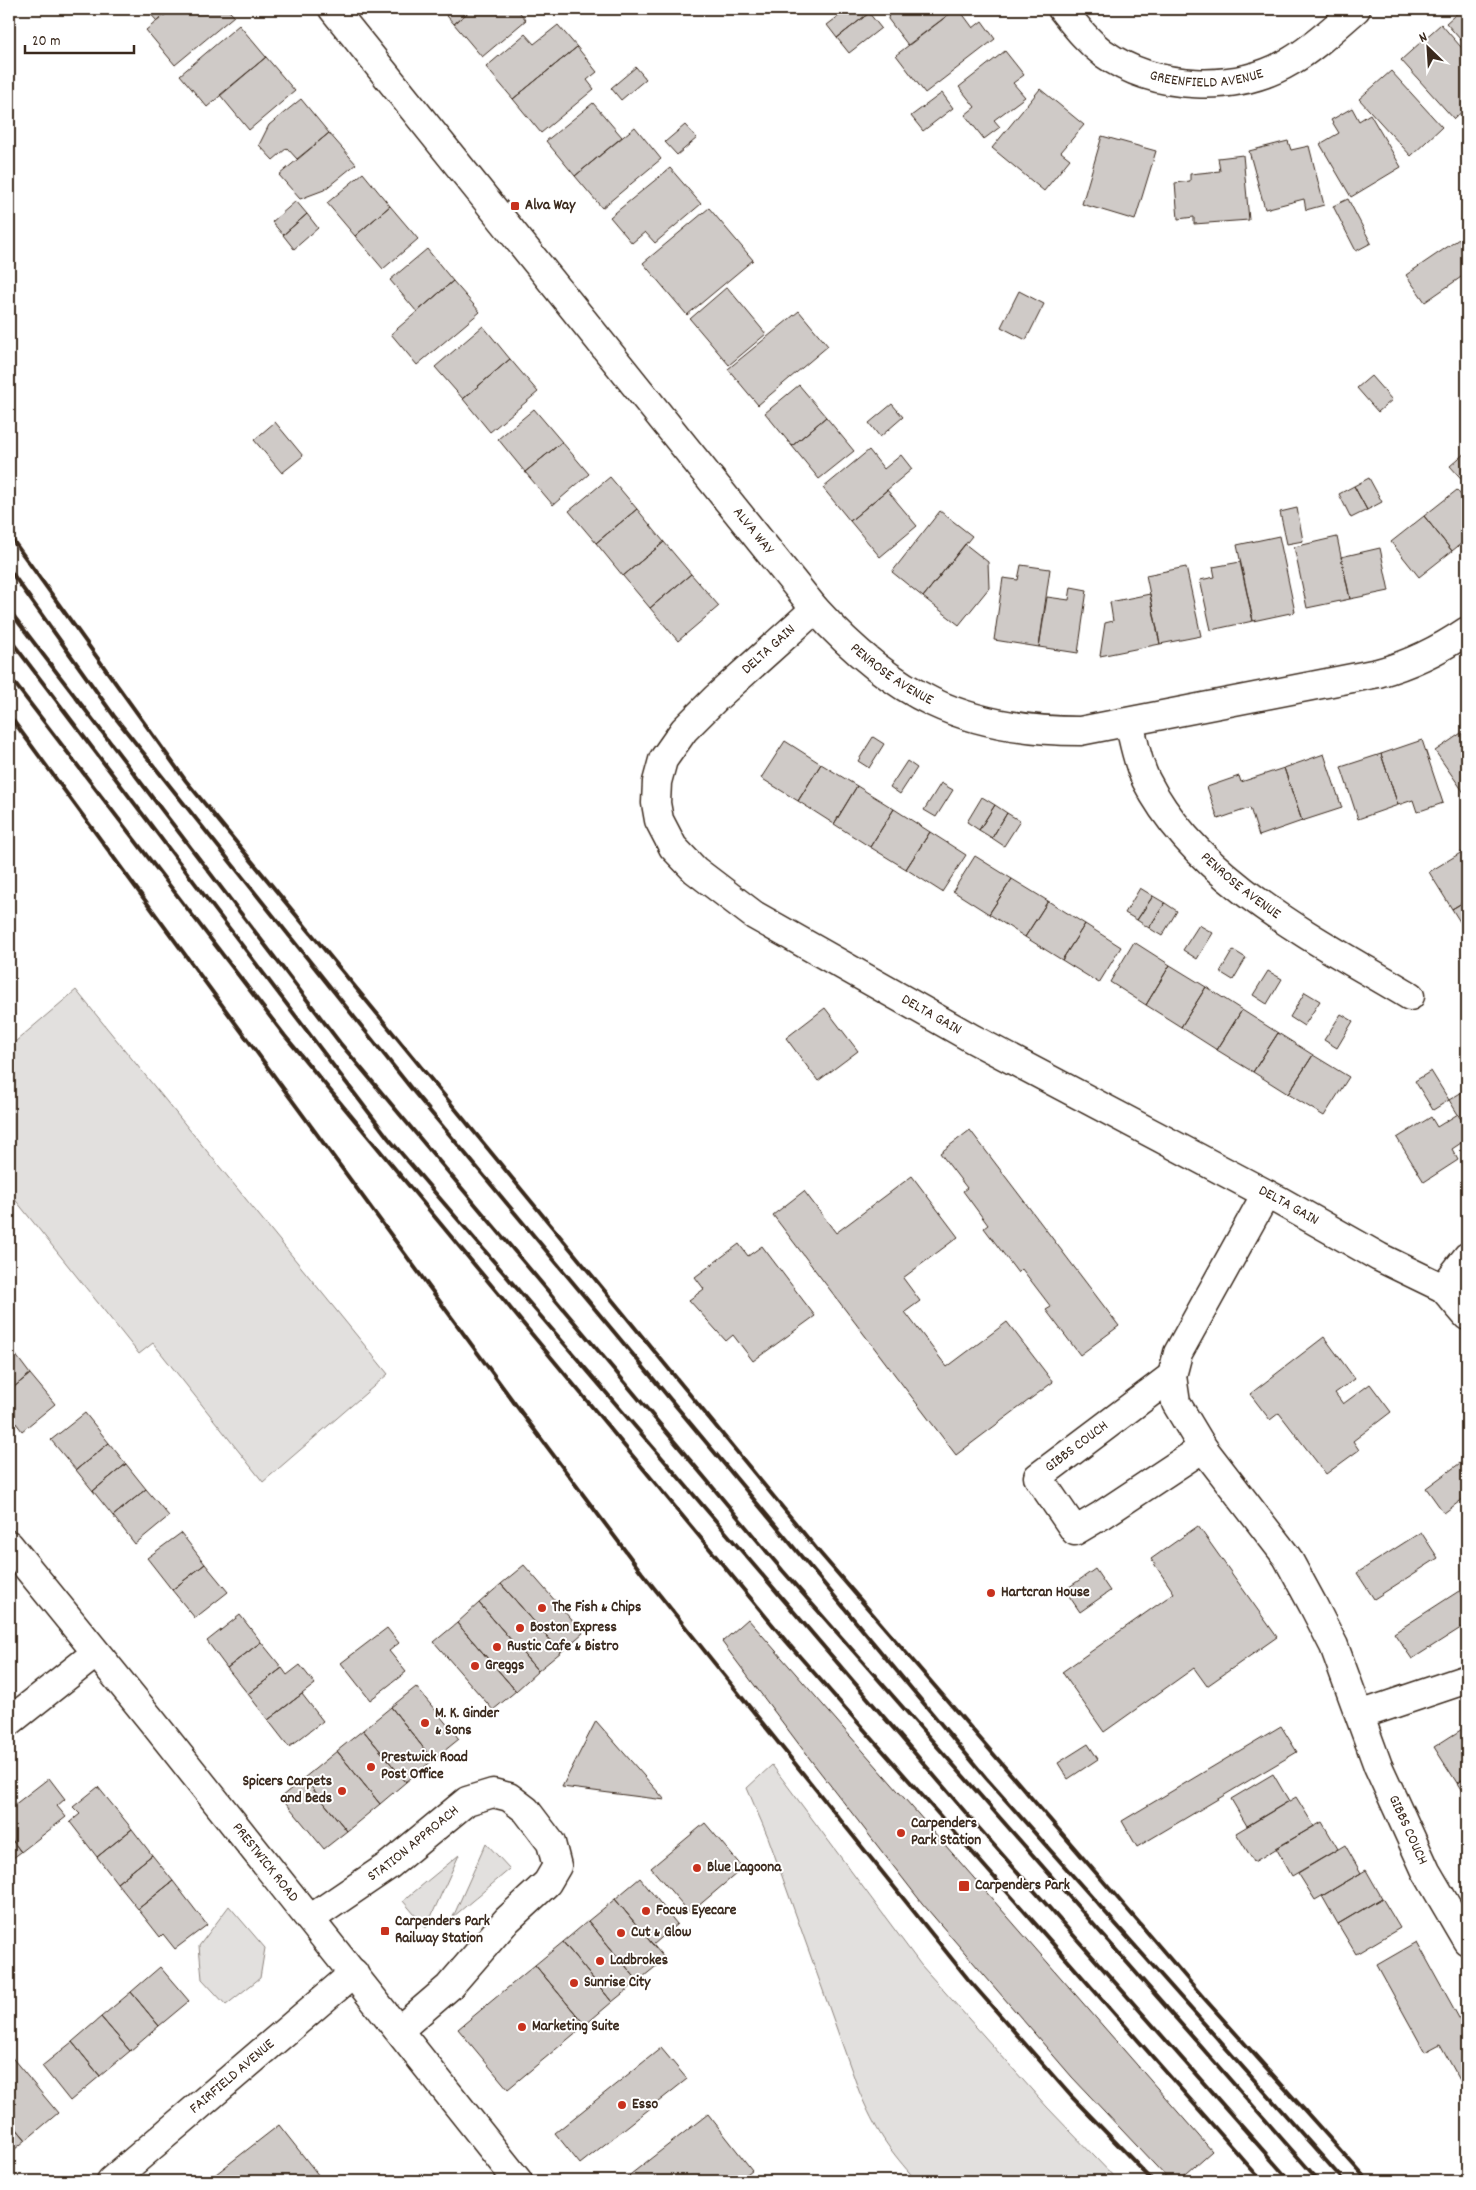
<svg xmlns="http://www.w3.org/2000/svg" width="1476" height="2190" font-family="Dekko,sans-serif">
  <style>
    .green { fill: #e2e0de; stroke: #8e857e }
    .building { fill: #cfcac7; stroke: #3b2a1e }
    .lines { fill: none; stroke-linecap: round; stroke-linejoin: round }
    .street-casing { stroke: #3b2a1e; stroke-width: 31 }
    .secondary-casing { stroke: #3b2a1e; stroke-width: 31 }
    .street { stroke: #fff; stroke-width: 28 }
    .secondary { stroke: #fff; stroke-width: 28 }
    .rail { stroke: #3b2a1e; stroke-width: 4 }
    .poi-dot { fill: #c8321e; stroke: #fff; stroke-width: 2 }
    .labels { text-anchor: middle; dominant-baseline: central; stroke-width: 4; stroke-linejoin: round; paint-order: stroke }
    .street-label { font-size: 15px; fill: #3b2a1e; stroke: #fff }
    .poi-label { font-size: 15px; font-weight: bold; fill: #3b2a1e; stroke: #fff; text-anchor: start }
  </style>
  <rect width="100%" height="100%" fill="#fff"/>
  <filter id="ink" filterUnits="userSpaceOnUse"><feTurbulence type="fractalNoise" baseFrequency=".02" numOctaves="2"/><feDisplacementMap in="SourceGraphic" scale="10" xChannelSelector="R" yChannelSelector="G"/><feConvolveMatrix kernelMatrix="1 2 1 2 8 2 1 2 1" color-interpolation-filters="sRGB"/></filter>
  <g filter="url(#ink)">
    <path class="green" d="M76,990L388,1374L263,1482L153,1343L139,1354L9,1192V1047Z
      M772,1765L921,1965L1047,2107L1118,2181H917C888,2149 876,2131 859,2091L768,1837L747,1788Z
      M486,1843L510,1869L453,1917Z
      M459,1855L426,1928L403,1901Z
      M229,1906L265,1948L260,1978L226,2005L202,1979L199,1946Z"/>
    <path class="building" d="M146,9H172L157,21Z
      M172,9H227L234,16L175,65L146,30Z
      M441,9H472L454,24Z
      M472,9H517L526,20L482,57L454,24Z
      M848,9H866L869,13L837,38L827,25Z
      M890,9H956L908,45L888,19Z
      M956,9H959L973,28L982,21L995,39L925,93L896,55Z
      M1462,9H1467V47L1446,23Z
      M869,13L881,28L849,53L837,38Z
      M1441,24L1467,54V107L1454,119L1401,60Z
      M239,25L266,57L207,107L180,75Z
      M558,25L577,47L513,99L486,67L525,34L534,44Z
      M577,47L597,72L587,80L594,89L541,133L513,99Z
      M1005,51L1024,75L1013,83L1025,97L994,120L1000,127L984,139L965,115L975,107L959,87Z
      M266,57L295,91L249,130L220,95Z
      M636,67L646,79L621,100L611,88Z
      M1391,71L1442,127L1411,156L1359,99Z
      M1040,89L1084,125L1061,152L1070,159L1044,191L992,148Z
      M942,93L953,108L923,131L911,116Z
      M301,99L329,133L297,159L287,148L273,160L259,145L269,125Z
      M593,103L622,137L575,176L546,141Z
      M1352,108L1359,121L1370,114L1401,167L1351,197L1320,144L1339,133L1331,120Z
      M685,125L697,138L677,155L665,142Z
      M635,127L661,159L602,208L575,176Z
      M329,133L356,164L324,190L300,199L279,175Z
      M1102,136L1156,151L1135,220L1082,204Z
      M1288,141L1291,150L1309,146L1324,205L1306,210L1304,199L1265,209L1249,151Z
      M1243,155L1249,220L1194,224V217L1178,219L1175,183L1190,181V174L1220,171L1218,158Z
      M670,168L701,204L655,243L645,232L632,243L610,217Z
      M363,173L390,206L355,236L327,203Z
      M1348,199L1371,243L1356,251L1333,206Z
      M296,201L307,214L283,235L272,222Z
      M390,206L418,239L383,269L355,236Z
      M709,208L753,260L687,315L643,263Z
      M307,214L318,228L294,249L283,235Z
      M1459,239L1467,251V273L1425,302L1406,275Z
      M427,249L453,281L417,312L390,280Z
      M453,281L480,312L417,365L391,334Z
      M727,287L766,334L729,365L690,319Z
      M1019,291L1044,304L1026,340L1001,327Z
      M799,311L828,346L758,405L728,369Z
      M483,326L510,359L463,399L435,367Z
      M510,359L538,392L490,432L463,399Z
      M1371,376L1392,400L1378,412L1357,388Z
      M799,385L826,417L792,446L765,413Z
      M892,404L903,417L880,437L869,423Z
      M534,409L562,442L525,472L498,439Z
      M826,417L854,451L819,479L792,446Z
      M275,422L303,456L282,473L254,440Z
      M562,442L589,474L553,505L525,472Z
      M869,450L884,469L901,455L912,469L850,521L823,488Z
      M1467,451V485L1450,466Z
      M610,477L637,509L596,543L569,511Z
      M1369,478L1382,502L1367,510L1354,486Z
      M1354,486L1367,510L1351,518L1339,494Z
      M887,490L917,526L880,557L850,521Z
      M1457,490L1467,504V539L1452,551L1424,516Z
      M1297,508L1303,541L1287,544L1280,512Z
      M637,509L664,542L623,576L596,543Z
      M940,511L972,536L923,597L892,572Z
      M1424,516L1452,551L1419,577L1391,542Z
      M1279,536L1295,612L1253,621L1237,545Z
      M1337,537L1350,599L1307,608L1294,547Z
      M664,542L691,574L650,608L623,576Z
      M965,544L988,562L989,588L959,625L923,597Z
      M1380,548L1389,591L1350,599L1341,557Z
      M1240,562L1253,621L1211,630L1200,580L1215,577L1213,567Z
      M1021,565L1050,569L1039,647L994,640L1003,578L1018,580Z
      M1186,567L1201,636L1160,644L1146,575Z
      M691,574L719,606L678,641L650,608Z
      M1071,587L1087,590L1078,653L1039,647L1047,597L1069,600Z
      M1150,594L1160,644L1100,656L1105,623L1113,621L1110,602Z
      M1467,729V797L1435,751Z
      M873,737L884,744L869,768L858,761Z
      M1422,740L1443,803L1417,812L1413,800L1398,805L1381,754Z
      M785,741L821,764L798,801L761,778Z
      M1324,754L1342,808L1302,821L1284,768Z
      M1381,754L1398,805L1358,819L1341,767Z
      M907,761L917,768L900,794L890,787Z
      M821,764L857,786L834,824L798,801Z
      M1284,768L1302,821L1259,836L1250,808L1218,819L1207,787L1239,776L1241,782Z
      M941,783L953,790L936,817L924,810Z
      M857,786L894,809L870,847L834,824Z
      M982,797L995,805L979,830L967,822Z
      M995,805L1007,813L992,838L979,830Z
      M894,809L930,832L906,869L870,847Z
      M1007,813L1020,821L1004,846L992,838Z
      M930,832L966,855L942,892L906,869Z
      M1467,849V900L1452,909L1429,872Z
      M975,856L1012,879L989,914L953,891Z
      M1012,879L1048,901L1025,937L989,914Z
      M1140,888L1153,896L1137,920L1125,913Z
      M1153,896L1165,903L1149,928L1137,920Z
      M1467,900V933L1452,909Z
      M1048,901L1085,924L1062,960L1025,937Z
      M1165,903L1177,911L1162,936L1149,928Z
      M1085,924L1121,947L1099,983L1062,960Z
      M1199,925L1213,933L1197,959L1183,950Z
      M1134,942L1170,965L1146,1005L1110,982Z
      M1233,950L1246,958L1233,980L1220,972Z
      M1170,965L1206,987L1181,1027L1146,1005Z
      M1268,971L1282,979L1267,1004L1253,995Z
      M1206,987L1242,1010L1217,1050L1181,1027Z
      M1305,992L1320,1001L1304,1026L1290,1017Z
      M825,1008L858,1051L818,1081L786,1038Z
      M1242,1010L1278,1033L1253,1072L1217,1050Z
      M1341,1014L1353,1021L1337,1048L1324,1040Z
      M1278,1033L1313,1055L1288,1094L1253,1072Z
      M1313,1055L1349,1077L1324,1116L1288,1094Z
      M1431,1071L1449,1100L1433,1110L1415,1081Z
      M1467,1089V1129L1449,1100Z
      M1458,1114L1467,1129V1139L1452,1149L1458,1160L1424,1182L1397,1138L1431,1117L1437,1127Z
      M970,1130L1119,1326L1080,1355L1046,1310L1051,1307L1022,1269L1018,1273L984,1228L988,1225L963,1191L967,1188L940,1153Z
      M912,1176L958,1237L903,1278L920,1301L905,1312L947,1367L1007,1322L1053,1382L956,1455L773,1215L804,1191L836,1233Z
      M739,1244L748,1256L762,1246L815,1316L753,1361L733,1335L726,1341L689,1300L704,1289L695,1277Z
      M1324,1337L1355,1379L1335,1393L1343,1404L1370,1384L1391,1412L1353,1441L1359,1450L1326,1474L1279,1413L1270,1420L1250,1394Z
      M9,1346L30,1374L9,1391Z
      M30,1374L55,1404L22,1431L9,1414V1391Z
      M85,1413L109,1443L76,1470L51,1440Z
      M109,1443L126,1464L93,1491L76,1470Z
      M1467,1458V1496L1444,1513L1426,1488Z
      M126,1464L146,1489L113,1516L93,1491Z
      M146,1489L169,1516L135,1544L113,1516Z
      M1198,1526L1277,1637L1207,1686L1194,1668L1104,1732L1062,1672L1174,1593L1151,1559Z
      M1421,1532L1438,1558L1374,1599L1357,1573Z
      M181,1533L205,1564L172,1590L147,1558Z
      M205,1564L228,1592L195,1618L172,1590Z
      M524,1565L583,1633L561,1652L501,1584Z
      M1095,1569L1110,1591L1080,1612L1065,1590Z
      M501,1584L561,1652L538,1671L479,1603Z
      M1459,1591L1467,1604V1624L1412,1659L1394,1633Z
      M479,1603L538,1671L516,1691L457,1623Z
      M240,1615L261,1642L227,1668L207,1641Z
      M748,1619L1212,2151L1178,2181H1170L1072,2077L922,1903L813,1763L722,1642Z
      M457,1623L516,1691L493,1710L434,1642Z
      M387,1628L399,1643L389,1651L406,1672L370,1700L341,1663Z
      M261,1642L282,1668L248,1694L227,1668Z
      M300,1665L315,1684L268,1720L248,1694L282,1668L287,1675Z
      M416,1687L459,1739L433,1760L391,1707Z
      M302,1694L323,1721L289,1747L268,1720Z
      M391,1707L433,1760L406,1782L363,1730Z
      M596,1721L665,1800L562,1787Z
      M1281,1726L1297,1752L1137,1847L1122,1821Z
      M1467,1726V1777L1457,1783L1434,1747Z
      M363,1730L406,1782L380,1804L337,1751Z
      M1088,1744L1098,1759L1068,1779L1058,1763Z
      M337,1751L380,1804L347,1831L304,1778Z
      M1273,1774L1289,1801L1247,1826L1231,1799Z
      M1467,1777V1799L1457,1783Z
      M49,1778L65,1799L57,1806L66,1817L21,1852L9,1836V1809Z
      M304,1778L347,1831L324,1849L281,1797Z
      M98,1787L132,1829L97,1857L70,1822L80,1814L73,1807Z
      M1296,1797L1314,1826L1254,1862L1236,1833Z
      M1322,1822L1338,1849L1292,1876L1276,1848Z
      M705,1823L743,1868L690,1913L651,1868Z
      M132,1829L152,1855L117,1883L97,1857Z
      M9,1836L21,1852L9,1861Z
      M1345,1845L1361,1873L1315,1900L1298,1873Z
      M152,1855L173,1881L138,1909L117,1883Z
      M1366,1870L1382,1898L1338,1924L1322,1896Z
      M640,1878L677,1924L653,1945L615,1899Z
      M173,1881L207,1925L175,1949L163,1934L160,1937L138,1909Z
      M1382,1898L1400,1928L1356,1954L1338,1924Z
      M615,1899L665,1959L638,1981L588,1921Z
      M588,1921L638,1981L612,2002L563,1942Z
      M563,1942L612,2002L585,2025L535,1965Z
      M1417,1942L1464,2027L1467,2025V2093L1440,2044L1425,2052L1377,1965Z
      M535,1965L585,2025L508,2089L458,2029Z
      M160,1967L189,2001L159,2026L131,1992Z
      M131,1992L159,2026L130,2051L101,2017Z
      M101,2017L130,2051L100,2076L72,2042Z
      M72,2042L100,2076L70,2101L42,2066Z
      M661,2048L687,2079L580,2164L555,2133Z
      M9,2054L58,2113L26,2140L9,2120Z
      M708,2114L752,2170L738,2181H622Z
      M9,2120L26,2140L9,2154Z
      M279,2125L323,2181H207Z"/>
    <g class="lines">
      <defs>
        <g id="street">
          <path id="s1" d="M333,9L815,609C893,695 963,731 1080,731L1378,673C1411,664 1439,650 1467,631"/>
          <path id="s2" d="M1062,9C1075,25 1086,40 1103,53C1155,90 1236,94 1291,61C1315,47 1335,27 1356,9"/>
          <path id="s3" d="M815,609L716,698L684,730L663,760L657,782L656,803L659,820L673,847L695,870L754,915L973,1039L1280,1201L1379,1257L1443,1288L1467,1316"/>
          <path id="s4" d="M1129,722C1134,742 1137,762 1146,780C1197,881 1317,940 1410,996"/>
          <path id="s5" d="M1266,1194L1178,1353L1172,1376L1176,1403L1203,1448L1287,1557L1313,1605L1334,1646L1378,1766L1401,1816L1426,1871L1467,1941"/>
          <path d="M1443,1288L1467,1257"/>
          <path d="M1172,1376L1038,1477L1075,1531L1102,1515L1203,1448"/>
          <path d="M1360,1715L1467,1679"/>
          <path d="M9,1722L96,1653"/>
          <path id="s6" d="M310,1919L388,1866L467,1801L493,1793L509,1797L526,1810L551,1843L557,1866L547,1883L507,1920L449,1987L399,2030"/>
        </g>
        <g id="secondary">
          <path id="s7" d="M9,1545L152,1721L518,2181"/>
          <path id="s8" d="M111,2181L354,1973"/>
        </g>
      </defs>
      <use href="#street" class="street-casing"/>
      <use href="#secondary" class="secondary-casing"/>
      <use href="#street" class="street"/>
      <use href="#secondary" class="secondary"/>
      <path class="rail" d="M9,535L186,781L820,1553L1203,1997L1368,2181
        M9,569L114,716L414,1092L986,1778L1344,2181
        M9,610L340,1043L783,1571L1319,2181
        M9,638L389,1139L978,1827L1290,2181
        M9,676L285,1036L786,1641L1262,2181
        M9,715L521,1412L642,1573L968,1979L1071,2096L1153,2181"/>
    </g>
  </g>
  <g class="poi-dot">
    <rect x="510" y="201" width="10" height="10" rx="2.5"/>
    <circle cx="991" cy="1593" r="5"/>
    <circle cx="542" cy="1608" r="5"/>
    <circle cx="520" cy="1628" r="5"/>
    <circle cx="497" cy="1647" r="5"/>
    <circle cx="475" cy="1666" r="5"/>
    <circle cx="425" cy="1723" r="5"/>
    <circle cx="371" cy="1767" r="5"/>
    <circle cx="342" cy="1791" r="5"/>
    <circle cx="901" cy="1833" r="5"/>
    <circle cx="697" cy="1868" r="5"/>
    <rect x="958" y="1880" width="12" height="12" rx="2.5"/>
    <circle cx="646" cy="1911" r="5"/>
    <rect x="380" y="1926" width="10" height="10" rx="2.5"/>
    <circle cx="621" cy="1933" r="5"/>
    <circle cx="600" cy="1961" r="5"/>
    <circle cx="574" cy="1983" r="5"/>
    <circle cx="522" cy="2027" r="5"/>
    <circle cx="622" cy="2105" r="5"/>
  </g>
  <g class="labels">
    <g class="street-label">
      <text stroke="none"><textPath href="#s2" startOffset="170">GREENFIELD AVENUE</textPath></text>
      <text stroke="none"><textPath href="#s1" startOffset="670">ALVA WAY</textPath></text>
      <text transform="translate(769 650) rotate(-42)">DELTA GAIN</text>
      <text stroke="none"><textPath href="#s1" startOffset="871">PENROSE AVENUE</textPath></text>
      <text stroke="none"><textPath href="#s4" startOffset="204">PENROSE AVENUE</textPath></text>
      <text stroke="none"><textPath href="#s3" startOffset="616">DELTA GAIN</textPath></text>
      <text stroke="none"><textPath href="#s3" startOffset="1021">DELTA GAIN</textPath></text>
      <text transform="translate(1077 1447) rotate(-37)">GIBBS COUCH</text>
      <text stroke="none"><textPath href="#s5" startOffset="722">GIBBS COUCH</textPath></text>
      <text stroke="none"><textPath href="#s6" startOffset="128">STATION APPROACH</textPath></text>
      <text stroke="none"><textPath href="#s7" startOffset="408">PRESTWICK ROAD</textPath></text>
      <text stroke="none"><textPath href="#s8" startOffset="160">FAIRFIELD AVENUE</textPath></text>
    </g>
    <g class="poi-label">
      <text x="525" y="206">Alva Way</text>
      <text x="1001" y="1593">Hartcran House</text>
      <text x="552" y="1608">The Fish &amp; Chips</text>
      <text x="530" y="1628">Boston Express</text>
      <text x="507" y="1647">Rustic Cafe &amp; Bistro</text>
      <text x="485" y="1666">Greggs</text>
      <text x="435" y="1714">M. K. Ginder<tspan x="435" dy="17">&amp; Sons</tspan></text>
      <text x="381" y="1758">Prestwick Road<tspan x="381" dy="17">Post Office</tspan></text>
      <text x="332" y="1782" text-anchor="end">Spicers Carpets<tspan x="332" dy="17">and Beds</tspan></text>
      <text x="911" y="1824">Carpenders<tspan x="911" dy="17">Park Station</tspan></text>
      <text x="707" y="1868">Blue Lagoona</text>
      <text x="975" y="1886">Carpenders Park</text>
      <text x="656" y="1911">Focus Eyecare</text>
      <text x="395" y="1922">Carpenders Park<tspan x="395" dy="17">Railway Station</tspan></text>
      <text x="631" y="1933">Cut &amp; Glow</text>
      <text x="610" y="1961">Ladbrokes</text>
      <text x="584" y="1983">Sunrise City</text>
      <text x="532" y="2027">Marketing Suite</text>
      <text x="632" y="2105">Esso</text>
    </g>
  </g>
  <rect width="1476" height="2190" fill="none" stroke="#fff" stroke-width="30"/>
  <rect x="15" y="15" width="1446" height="2160" fill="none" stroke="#3b2a1e" stroke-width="2" filter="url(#ink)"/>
  <g transform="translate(1428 48) rotate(335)" stroke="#ffffff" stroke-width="4" paint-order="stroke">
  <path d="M0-4L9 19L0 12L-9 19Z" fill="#3b2a1e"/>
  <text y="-8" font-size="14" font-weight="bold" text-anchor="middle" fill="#3b2a1e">N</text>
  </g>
  <path d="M25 45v8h109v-8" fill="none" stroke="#3b2a1e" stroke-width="2.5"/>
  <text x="32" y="45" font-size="15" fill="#3b2a1e" stroke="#ffffff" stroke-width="4" paint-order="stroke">20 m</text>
</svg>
